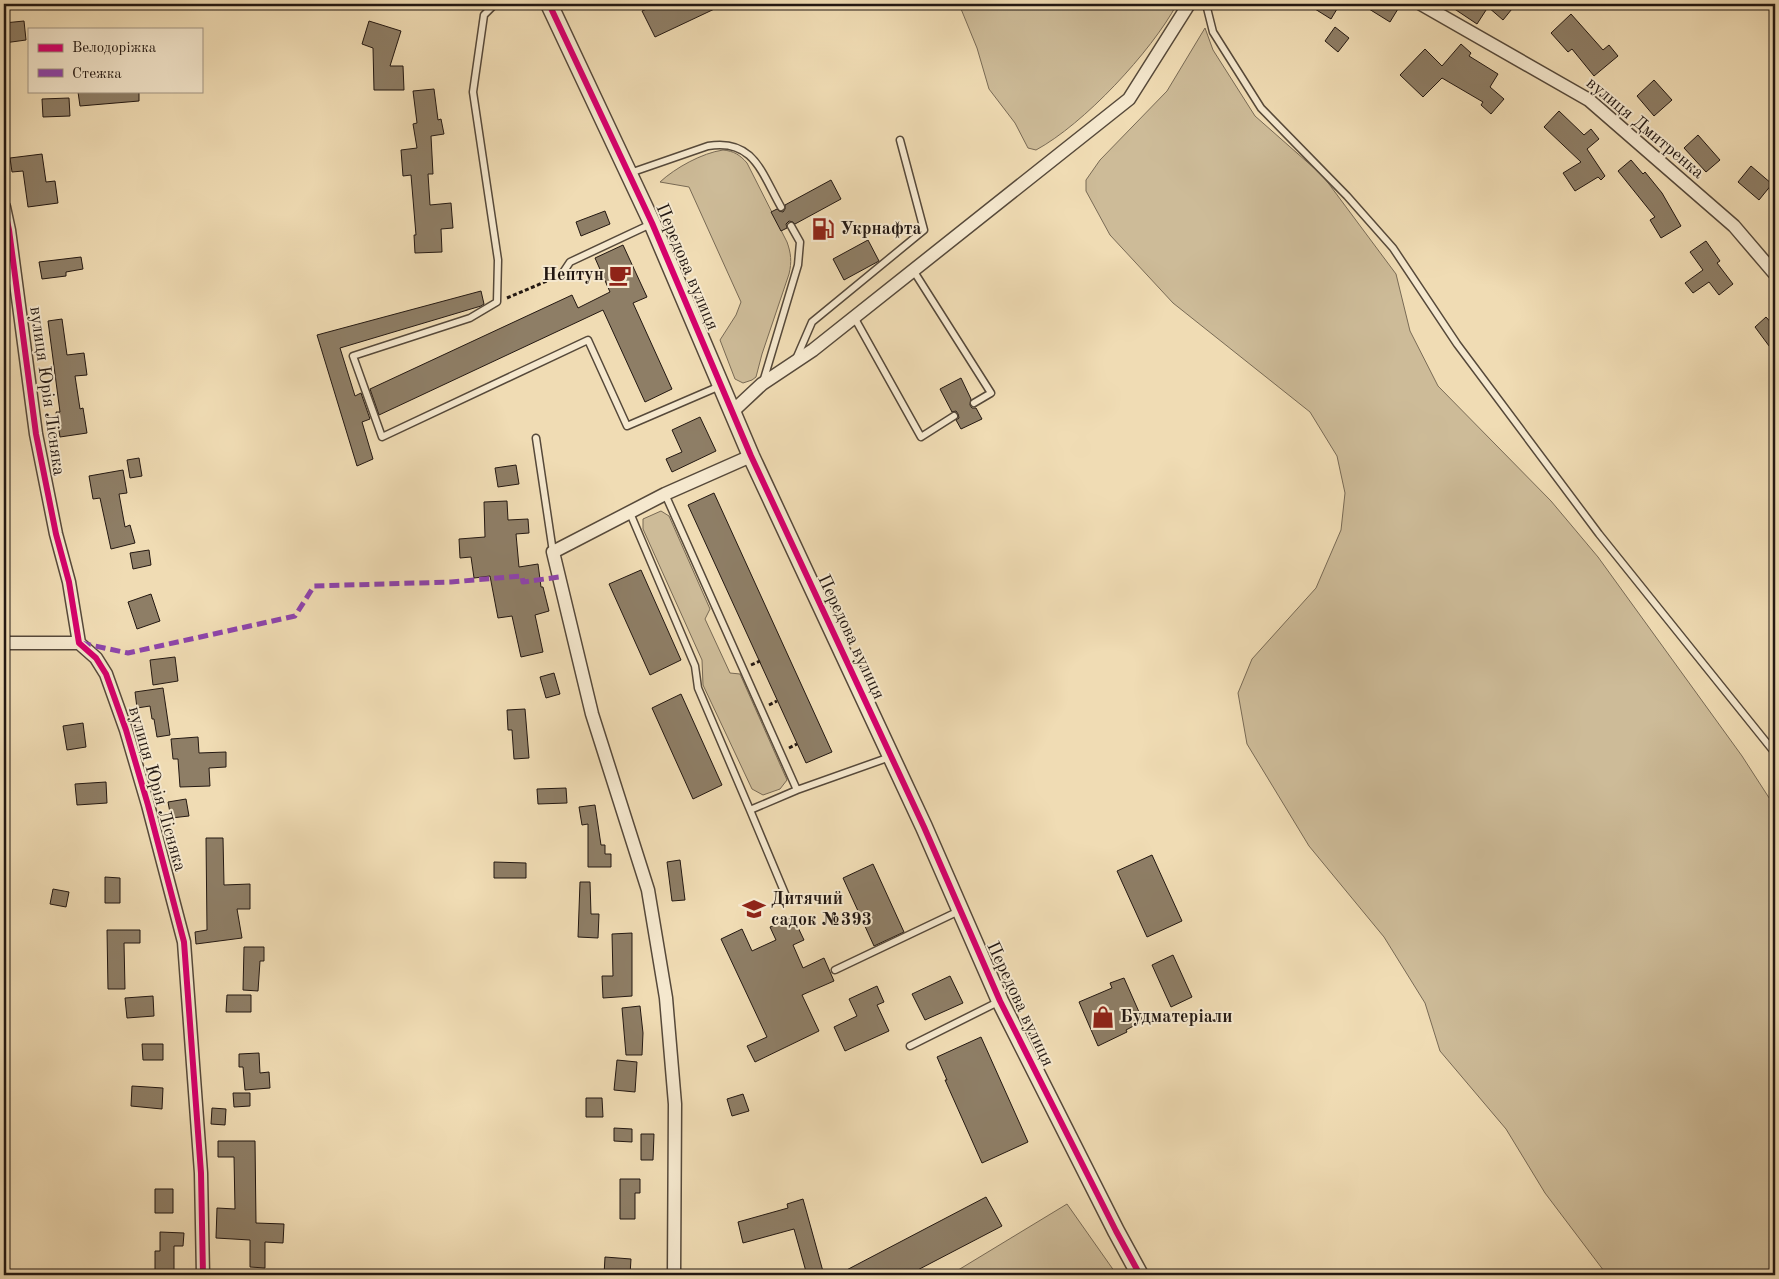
<svg xmlns="http://www.w3.org/2000/svg" width="1779" height="1279" font-family="'Old Standard TT',serif">
  <style>
    .green { fill: #cdbb98; stroke: #786a55 }
    .building { fill: #8e7e66; stroke: #231812 }
    .lines { fill: none; stroke-linecap: round; stroke-linejoin: round }
    .service-casing { stroke: #56493a; stroke-width: 9 }
    .minor-casing { stroke: #56493a; stroke-width: 15 }
    .tertiary-casing { stroke: #56493a; stroke-width: 19 }
    .path { stroke: #231812; stroke-width: 3; stroke-dasharray: 4 2.5; stroke-linecap: butt }
    .service { stroke: #f5e8ce; stroke-width: 6 }
    .minor { stroke: #f5e8ce; stroke-width: 12 }
    .tertiary { stroke: #f5e8ce; stroke-width: 16 }
    .quiet { stroke: #8e44ad; stroke-width: 5; stroke-dasharray: 10 5; stroke-linecap: butt }
    .cycleway-casing { stroke: #f5e8ce; stroke-width: 9 }
    .cycleway { stroke: #d6006c; stroke-width: 6 }
    .labels { text-anchor: middle; dominant-baseline: central; stroke-width: 4; stroke-linejoin: round; paint-order: stroke }
    .street-label { font-size: 18px; fill: #231812; stroke: #f5e8ce }
    .poi-label { font-size: 18px; font-weight: bold; fill: #231812; stroke: #f5e8ce; text-anchor: start }
  </style>
  <rect width="100%" height="100%" fill="#f0dcb4"/>
  <filter id="stains"><feTurbulence type="fractalNoise" baseFrequency=".004" numOctaves="4"/><feColorMatrix values="0 0 0 0 .2 0 0 0 0 .09 0 0 0 0 .02 0 0 0 .5 -.17"/></filter>
  <radialGradient id="worn" r=".72"><stop offset=".6" stop-color="#630" stop-opacity="0"/><stop offset="1" stop-color="#630" stop-opacity=".3"/></radialGradient>
  <path class="green" d="M959,4H1177C1151,52 1084,124 1036,150L1028,148L1015,123L989,89L977,48Z
    M1205,28L1213,50L1255,116L1323,176L1396,274L1410,331L1438,386L1551,501L1598,557L1742,756L1775,807V1275H1607L1545,1193L1506,1129L1440,1051L1425,1003L1384,937L1309,846L1247,744L1238,693L1252,659L1316,588L1341,530L1345,493L1337,456L1310,412L1173,303L1110,235L1086,191V180L1100,160L1167,91Z
    M723,150C734,151 740,155 747,163L787,242C791,253 792,262 789,274L762,354L756,377L752,380L743,383L735,379L720,340L736,315L741,302L689,187L660,182C675,168 702,153 723,150Z
    M661,511L669,516L710,609L705,619L730,673L740,674L787,780L780,789L763,795L752,789L703,685L702,660L643,529V519Z
    M1067,1204L1117,1275H950Z"/>
  <path class="building" d="M658,4H725L655,37L642,11Z
    M1307,4H1340L1331,19Z
    M1361,4H1401L1390,22Z
    M1447,4H1516L1503,20L1488,7L1477,24Z
    M1571,14L1603,50L1609,45L1618,56L1594,76L1572,49L1568,52L1551,33Z
    M24,21L26,40L4,43V23Z
    M369,21L401,31L390,66H403L404,90H374L373,48L362,44Z
    M1335,27L1349,38L1338,52L1325,41Z
    M1461,44L1471,53L1469,56L1498,74L1490,87L1504,99L1491,114L1481,105L1483,102L1442,78L1423,97L1400,75L1425,49L1442,66Z
    M1654,80L1672,100L1654,116L1637,96Z
    M434,89L438,120L441,119L444,134L431,136L433,174H428L430,205L451,203L453,228L441,229L442,252L415,253L414,235H416L411,175L403,176L401,150L417,148L413,124L417,123L413,91Z
    M139,91V101L80,106L78,92Z
    M69,98L70,116L43,117L42,99Z
    M1559,111L1584,135L1591,129L1599,139L1587,149L1605,176L1601,180L1598,177L1575,191L1563,173L1581,162L1544,127Z
    M1698,135L1720,160L1706,172L1684,148Z
    M42,154L46,182L55,181L58,203L28,207L23,171L12,172L10,158Z
    M1631,160L1643,174L1645,172L1662,193L1681,226L1661,238L1650,220L1655,217L1618,171Z
    M1751,166L1772,184L1759,200L1738,182Z
    M831,180L841,199L795,224L793,222L789,221L786,224L787,228L781,231L771,212L777,209L779,211L783,212L785,209V205Z
    M605,211L610,224L581,236L576,222Z
    M868,240L879,261L844,280L833,259Z
    M1706,241L1720,261L1717,263L1733,284L1719,295L1709,282L1693,293L1685,283L1703,270L1690,252Z
    M623,245L647,297L633,303L672,389L645,402L603,310L379,415L370,389L572,295L578,308L610,292L595,258Z
    M81,257L83,269L66,272V276L42,279L39,262Z
    M481,291L484,304L481,306L340,348L355,396L361,393L370,419L362,422L373,459L357,466L317,335Z
    M1766,317L1775,327V354L1755,327Z
    M62,319L67,355L84,353L87,375L75,376L80,409L83,408L87,433L60,437L56,412H60L48,321Z
    M961,378L971,399L970,405L972,408H976L982,419L961,429L956,420L959,418L958,414L956,411L952,412L940,389Z
    M700,417L716,451L672,472L666,459L682,452L672,430Z
    M139,458L142,476L130,478L127,460Z
    M516,465L519,484L498,487L495,468Z
    M123,470L127,493L119,494L125,527L130,525L135,543L111,549L100,498L93,499L89,476Z
    M714,493L832,752L806,763L688,505Z
    M507,501L508,520L528,519L529,533L516,534L519,567L538,564L541,587H543L549,611L535,615L543,652L521,657L512,616L498,618L490,576L474,578L471,557L460,558L459,539L485,537L484,502Z
    M149,550L151,565L133,569L130,553Z
    M641,570L681,660L650,675L609,584Z
    M151,594L160,621L137,629L128,602Z
    M175,657L178,681L153,685L150,660Z
    M554,673L560,694L546,698L540,677Z
    M163,688L170,735L157,737L154,719H152L150,706L137,708L135,692Z
    M681,694L722,785L693,799L652,708Z
    M525,709L529,758L514,759L512,730H508L507,710Z
    M83,723L86,747L67,750L63,726Z
    M198,737L199,753L226,752V767L209,768L210,786L180,787L178,759H173L171,739Z
    M106,782L107,803L77,805L75,784Z
    M566,788L567,803L538,804L537,789Z
    M186,799L189,816L171,818L168,802Z
    M595,805L601,845H605V854H611V867H588V824L582,825L579,807Z
    M206,838H223L224,885L250,884V909H237L242,938L196,944L195,932L207,930Z
    M1152,855L1182,921L1147,937L1117,871Z
    M680,860L685,900L672,901L667,862Z
    M494,862L526,863V878H494Z
    M873,864L904,932L874,946L843,878Z
    M105,877L120,878V903H105Z
    M580,882H590L591,914H599L598,938L578,937Z
    M53,889L69,892L66,907L50,904Z
    M793,917L804,940L793,945L803,968L824,958L834,981L802,995L819,1031L755,1062L747,1046L767,1037L721,939L742,929L752,951L776,940L770,927Z
    M107,930H140V943H124L125,989H108Z
    M632,933V996L603,998L602,976H613L612,934Z
    M244,947H264V961H260L258,991L243,990Z
    M1173,955L1192,997L1171,1007L1152,965Z
    M950,976L963,1003L925,1020L912,994Z
    M1124,978L1143,1021L1126,1030L1127,1032L1098,1046L1079,1002L1112,988L1110,983Z
    M877,986L884,1002L877,1005L889,1031L845,1051L834,1027L857,1016L849,999Z
    M227,995H251V1012H226Z
    M153,996L154,1016L127,1018L125,998Z
    M640,1006L643,1033L642,1055H626L622,1008Z
    M981,1037L1028,1142L982,1163L945,1080H947L937,1057Z
    M142,1044H163V1060H143Z
    M259,1053L260,1073L269,1072L270,1088L245,1090L243,1067H239V1054Z
    M617,1060L637,1062L635,1092L614,1090Z
    M132,1086L163,1088L162,1109L131,1106Z
    M233,1093H250V1106L234,1107Z
    M743,1094L749,1111L732,1116L727,1099Z
    M586,1098H602L603,1117H586Z
    M212,1108L226,1109L225,1125L211,1124Z
    M614,1128L632,1129V1142L614,1141Z
    M641,1134H654L653,1160H641Z
    M218,1141H255L256,1223L284,1224L283,1243L265,1242V1268L250,1267V1240L216,1238L217,1208L235,1209L234,1157H218Z
    M620,1179H640V1193H635V1219H620Z
    M155,1189H173V1213H155Z
    M986,1197L1002,1226L933,1262L908,1275H837Z
    M803,1199L824,1275H807L794,1229L743,1243L738,1222L788,1208L787,1204Z
    M160,1232L184,1233L183,1246H174V1275H155V1251H160Z
    M605,1257L631,1259L630,1275H604Z"/>
  <g class="lines">
    <defs>
      <path id="service" d="M495,4L484,15L473,92L498,260L497,302L470,318L353,356L382,437L588,340L627,426L720,386
        M1206,4L1213,32L1261,108L1347,196L1393,248L1457,344L1599,534L1775,753
        M630,173L708,146C754,138 762,174 781,207
        M913,270L991,393L974,403
        M562,274L570,262L651,224
        M854,317L921,437L954,416
        M796,359L812,322L924,230L900,140
        M763,382L798,265L800,242L791,226
        M536,438L553,552
        M665,494L797,790
        M630,513L695,666L698,688L750,810L797,790L890,757
        M750,810L786,896
        M835,970L959,911
        M910,1046L1000,1001"/>
      <path id="minor" d="M1421,4L1589,100L1734,226L1775,274
        M4,207L9,230L36,434L56,534L69,582L79,643L96,658L106,674L126,730L148,805L184,942L201,1173L203,1275
        M732,412L762,384L813,350L1129,99L1189,4
        M4,643H79
        M674,1275L675,1104L666,998L648,890L592,714L553,552L665,494L751,456"/>
      <path id="tertiary" d="M549,4L652,223L751,456L924,827L1000,1001L1116,1231L1140,1275"/>
    </defs>
    <use href="#service" class="service-casing"/>
    <use href="#minor" class="minor-casing"/>
    <use href="#tertiary" class="tertiary-casing"/>
    <path class="path" d="M507,298L554,278
      M751,665L760,661
      M769,705L777,701
      M789,748L797,744"/>
    <use href="#service" class="service"/>
    <use href="#minor" class="minor"/>
    <use href="#tertiary" class="tertiary"/>
    <path class="quiet" d="M81,643L128,653L295,616L314,586L451,582L522,576L523,582L559,577"/>
    <defs>
      <path id="cycleway" d="M549,4L652,223L751,456L924,827L1000,1001L1116,1231L1140,1275
        M4,207L9,230L36,434L56,534L69,582L79,643L96,658L106,674L126,730L148,805L184,942L201,1173L203,1275"/>
    </defs>
    <use href="#cycleway" class="cycleway-casing"/>
    <use href="#cycleway" class="cycleway"/>
  </g>
  <defs>
    <symbol id="fuel-bare" viewBox="-9 -9 18 18"><path d="M-5.5-6h7V0h2V4h1.3V-2.5L3-4.5l.8-.8L6-3V5H2.5V1h-1V6h-7ZM-4.2-4.7v3.2H.2V-4.7Z" fill="#8f2418" stroke="#f5e8ce" stroke-width="2.5" paint-order="stroke"/></symbol>
    <symbol id="cafe-bare" viewBox="-9 -9 18 18"><path d="M-5.5-4.5H6V0H3Q3 3.5 0 3.5H-2.5Q-5.5 3.5-5.5 0ZM3-3.2v2h1.7v-2ZM-6 4.5H4V6H-6Z" fill="#8f2418" stroke="#f5e8ce" stroke-width="2.5" paint-order="stroke"/></symbol>
    <symbol id="school-bare" viewBox="-9 -9 18 18"><path d="M0-5L7-2L0 1L-7-2ZM-4 1L0 2.5L4 1V4Q0 6-4 4Z" fill="#8f2418" stroke="#f5e8ce" stroke-width="2.5" paint-order="stroke"/></symbol>
    <symbol id="shop-bare" viewBox="-9 -9 18 18"><path d="M-5-2.5h2.3a2.7 3.5 0 0 1 5.4 0H5L5.5 6h-11ZM-1.5-2.5h3a1.5 2.3 0 0 0-3 0Z" fill="#8f2418" stroke="#f5e8ce" stroke-width="2.5" paint-order="stroke"/></symbol>
  </defs>
  <g fill-rule="evenodd">
    <use href="#fuel-bare" x="807" y="213" width="32" height="32"/>
    <use href="#cafe-bare" x="604" y="259" width="32" height="32"/>
    <use href="#school-bare" x="738" y="893" width="32" height="32"/>
    <use href="#shop-bare" x="1087" y="1001" width="32" height="32"/>
  </g>
  <g class="labels">
    <g class="street-label">
      <text transform="translate(1645 128) rotate(40)">вулиця Дмитренка</text>
      <text transform="translate(687 267) rotate(67)">Передова вулиця</text>
      <text transform="translate(47 391) rotate(82)">вулиця Юрія Лісняка</text>
      <text transform="translate(851 637) rotate(65)">Передова вулиця</text>
      <text transform="translate(157 789) rotate(74)">вулиця Юрія Лісняка</text>
      <text transform="translate(1020 1004) rotate(65)">Передова вулиця</text>
    </g>
    <g class="poi-label">
      <text x="840" y="229">Укрнафта</text>
      <text x="604" y="275" text-anchor="end">Нептун</text>
      <text x="771" y="899">Дитячий<tspan x="771" dy="21">садок №393</tspan></text>
      <text x="1120" y="1017">Будматеріали</text>
    </g>
  </g>
  <rect width="1779" height="1279" fill="none" stroke="#f0dcb4" stroke-width="20"/>
  <rect x="5" y="5" width="1769" height="1269" fill="none" stroke="#231812" stroke-width="2.5"/>
  <rect x="10" y="10" width="1759" height="1259" fill="none" stroke="#231812"/>
  <rect x="28" y="28" width="175" height="65" fill="#f5e8ce" stroke="#a19583"/>
  <rect x="38" y="44" width="25" height="8" fill="#d6006c" stroke="#a19583"/>
  <text x="72" y="52" font-size="15" fill="#231812">Велодоріжка</text>
  <rect x="38" y="69" width="25" height="8" fill="#8e44ad" stroke="#a19583"/>
  <text x="72" y="78" font-size="15" fill="#231812">Стежка</text>
  <rect width="100%" height="100%" filter="url(#stains)"/>
  <rect width="100%" height="100%" fill="url(#worn)"/>
</svg>
